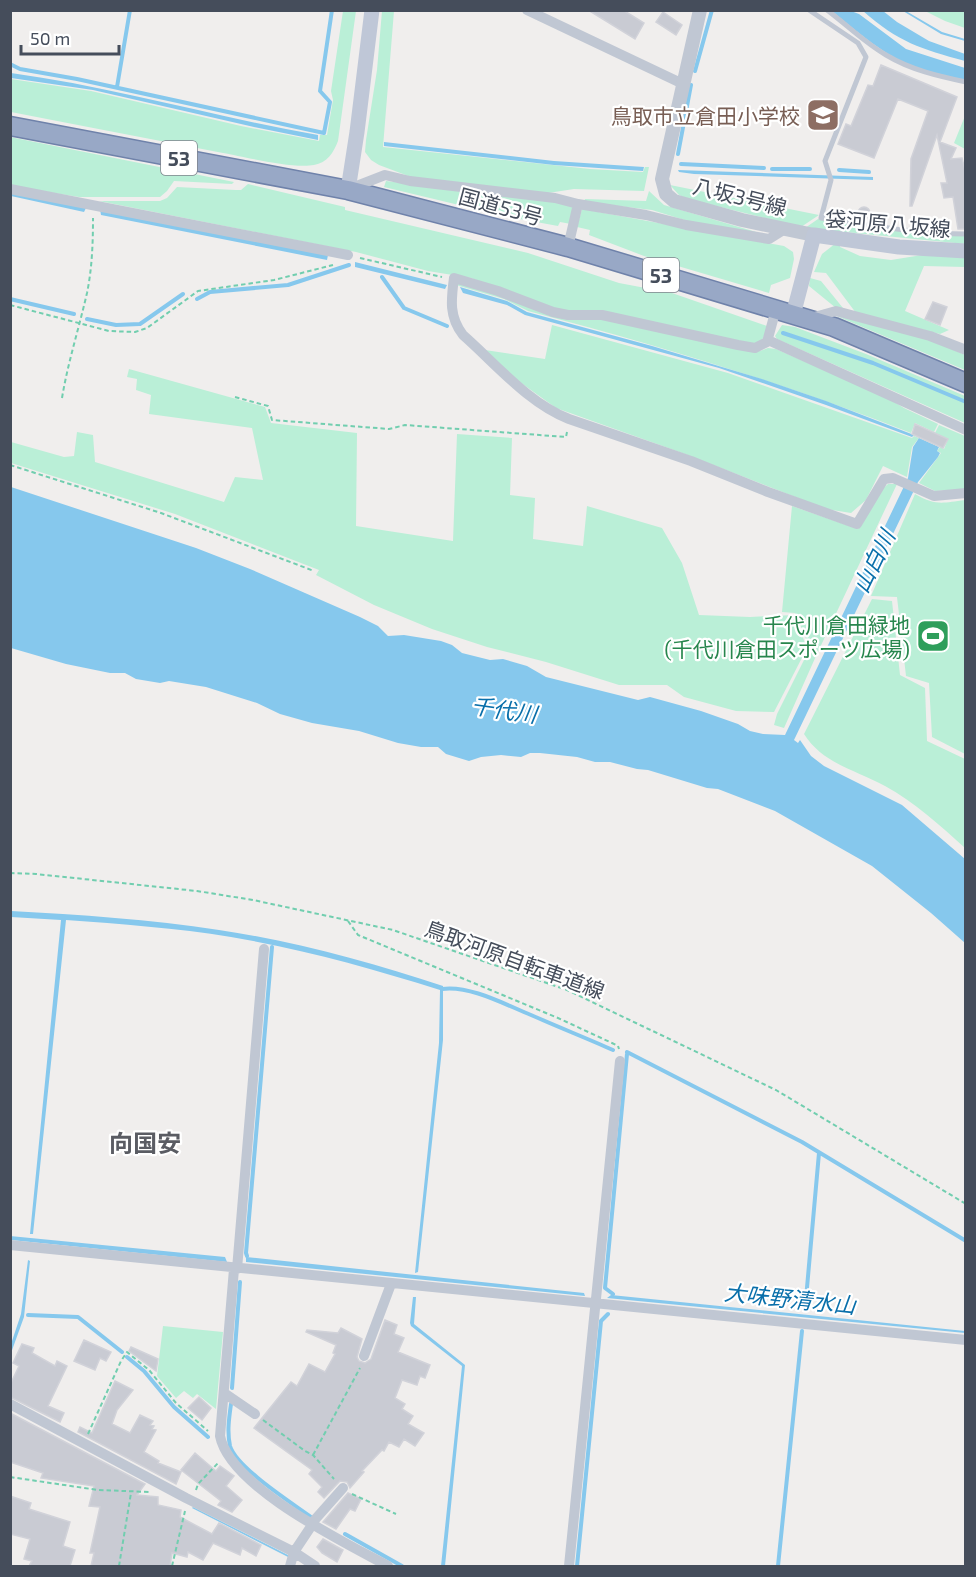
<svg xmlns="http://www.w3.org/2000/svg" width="976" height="1577" font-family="'Exo 2','Noto Sans JP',sans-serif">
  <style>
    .green { fill: #baefd7 }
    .water { fill: #86c8ed }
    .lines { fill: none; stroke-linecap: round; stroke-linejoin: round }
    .stream { stroke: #86c8ed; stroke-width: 4 }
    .building { fill: #c9cbd3; stroke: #d1d2d9; stroke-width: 1.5 }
    .trunk-casing { stroke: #6f82aa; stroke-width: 21 }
    .path { stroke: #71ceaf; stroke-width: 2; stroke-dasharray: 4.5 3; stroke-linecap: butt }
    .service { stroke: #c0c7d3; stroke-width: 5 }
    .minor { stroke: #c0c7d3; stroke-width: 10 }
    .tertiary { stroke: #c0c7d3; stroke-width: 14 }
    .secondary { stroke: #bfc7d7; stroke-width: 15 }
    .trunk { stroke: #98a8c6; stroke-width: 18 }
    .labels { text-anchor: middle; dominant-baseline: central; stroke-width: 4.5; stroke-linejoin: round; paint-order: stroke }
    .shield { fill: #fff; stroke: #7d828c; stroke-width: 1.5 }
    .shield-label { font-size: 20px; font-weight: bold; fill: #454d5b }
    .education-label { font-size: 21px; fill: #785e54; stroke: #fff; text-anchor: end }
    .street-label { font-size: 21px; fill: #454d5b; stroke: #fff }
    .leisure-label { font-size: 21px; fill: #27864d; stroke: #fff; text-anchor: end }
    .water-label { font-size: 22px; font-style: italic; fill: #096faa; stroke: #fff }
    .quarter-label { font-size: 24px; font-weight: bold; fill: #5a5c63; stroke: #fff }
  </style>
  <rect width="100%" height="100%" fill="#f0eeed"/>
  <path class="green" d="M343,11H356L338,141C334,152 327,163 314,165C293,169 245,157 223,153C152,139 81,126 11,112V79L91,91L241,126L319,141L320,135H327L333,100L331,91Z
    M382,11H394L383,147L590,169L643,172L645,167H649L644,191L574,189L548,193L411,177L379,165L371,160L365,152L366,140L377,70Z
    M925,11H965V28L945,21Z
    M965,116V149L954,143Z
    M10,137L234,182L232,184L174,181L167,191L160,197H79L11,186Z
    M386,181L546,200L573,207L571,224L560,222L558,226L509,217L384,187Z
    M248,184L345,207V210L528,253L619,283L672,293L767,326C765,334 764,341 756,344L562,311L471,278L428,271L356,252L99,201H160L167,198L177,187L236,190H241Z
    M670,185L819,215L801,227L688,199L679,195Z
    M649,191L664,205L763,234L691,222L652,210L584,202L585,199L646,201Z
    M582,209L784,246L793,252L794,259L790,278L771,285L769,293L644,256L589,235L590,230L577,227Z
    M818,219L934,236H965V244L805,228Z
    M836,243H840V247L860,256L891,260L922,255L965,256V267L924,266L905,311L949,330L940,334L856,313L826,273L814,272L822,254Z
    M810,278L821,281L843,308H836L809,286Z
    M459,283L605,320L760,351L768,348L776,349L888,398L904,408L938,424L934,432L915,423L911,433C786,384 658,345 528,311L504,299L456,285Z
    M834,315L934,341L965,355V370Z
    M552,325L728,373L912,438L914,436L919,438L912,447L907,477L883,466L866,500L851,513L826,509L685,454L556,408L517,380L485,350L545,359Z
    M782,325L795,327L866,354L965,396V423L777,339L775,336Z
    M129,369L265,407L271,423L357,433L356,526L453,541L457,434L512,438L510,495L535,498L533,539L583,546L587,506L662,528L682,563L699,615L750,617L794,615L807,648L774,712L736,711L684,697L667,685H619L546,662L487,647L432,629L374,605L316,575L319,570L175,514L11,463V442L64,457L74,456L77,432L93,435L95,462L224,502L235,477L263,480L252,428L149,414L151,395L136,390L137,379L127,377Z
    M939,425L965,436V489L935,491L919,483L941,453L937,451L940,447L944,449L948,439L935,433Z
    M888,484H897L816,656L784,728L774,725L777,714L810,648L795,613L782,612L792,506L858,529L879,492Z
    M915,494C936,506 942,503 965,500V754L932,737L929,683L906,676L897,597L871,596Z
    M872,599L892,601L900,675L925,688L927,741L965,759V848C941,826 914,802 885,786C856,770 823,764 804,734Z
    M163,1326L223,1332L216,1409L197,1394L193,1398L184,1391L176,1398L157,1376Z"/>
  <path class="water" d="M832,11H851L859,14L906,49L965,68V81C949,76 932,74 916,68C885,56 857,32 832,11Z
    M863,11H883L897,22L929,41L965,54V61C921,49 898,42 863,11Z
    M903,11H906L942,32L965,39V41L941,34Z
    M11,73C114,87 215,117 318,135V140L254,127L93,90L11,78Z
    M384,142L554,161L644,167L643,171L554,165L384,146Z
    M678,170L873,177V180L694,174L679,172Z
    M11,192L86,208L84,212L11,196Z
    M100,209L328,255L327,260L101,215Z
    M355,262L447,285L445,289L355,267Z
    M460,287L507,301L527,312L652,346L762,379L826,401L914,435L912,437L826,405L719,368L525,315L507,305L463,293Z
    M919,438L939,447L937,451L940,453L938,457L918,482L794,740L798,743L800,740L811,756L824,766L902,805L965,859V943L931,913L872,866L775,811L718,789L707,788L648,770L637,769L610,762H595L577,757L540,753H530L521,757L501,755L481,757L469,761L446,754L438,747H421L398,743L359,731L312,723L280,714L257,703L206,687L169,681L160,683L136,679L125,673H110L66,664L11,648V487L196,548L250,569L360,617L378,626L388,636L404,635L441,641L452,645L462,653L490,660L503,659L527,666L546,677L638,700L650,697L701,711L738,724L750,731L763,734L785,735L908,478L913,447Z
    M11,911C80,915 150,919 219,930C295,941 370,962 443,986V1040L418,1272L415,1273L439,1043L440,990C371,968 302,949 231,937C176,928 121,924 66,920L33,1234H30L61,920L11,917Z
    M10,1236L225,1257L227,1262L11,1240Z
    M246,1257L584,1293L585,1296L246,1262Z
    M28,1260L30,1261L24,1317L11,1353V1344L21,1314Z
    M611,1295L965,1331V1333L607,1298Z
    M413,1297H416L414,1324L465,1365L445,1566H441L462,1366L411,1326L410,1323Z
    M193,1507L290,1556V1558L192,1508Z"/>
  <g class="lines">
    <path class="stream" d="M10,64L20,69L77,79L324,133L330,102L320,91L332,10
      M695,71L712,10
      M117,87L130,10
      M678,154L691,85
      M681,164L764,168
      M772,169H810
      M839,170L869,172
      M382,277L404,308L447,326
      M10,299L74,314
      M197,299L210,292L288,285L349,265
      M87,319L116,325L140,324L183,294
      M783,333L873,363L966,402
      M442,989C470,985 506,1005 531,1015C558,1027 586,1038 613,1050
      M627,1052L802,1142L966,1241
      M247,1256L246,1253L272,947
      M613,1294L605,1288L627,1054
      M805,1310L819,1153
      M28,1315L78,1317L122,1352
      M127,1357L144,1371L174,1407L208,1437
      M232,1388L240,1282
      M231,1404C229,1418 227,1432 230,1446C237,1468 292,1503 311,1517
      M345,1534L402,1566
      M577,1566L601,1321L608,1314
      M778,1566L802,1331"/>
  </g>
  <path class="building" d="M588,10H623L644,23L635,39Z
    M663,12L682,25L676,35L656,22Z
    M881,65L957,97L940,142L956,148L951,159L962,158L966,174V229H958L953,197L944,198L941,183H947L937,135L912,206H910L911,159L928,111L898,99L874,158L838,144L846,124L851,126L868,85L873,86Z
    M858 213a6 6 0 1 1 12 0a6 6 0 1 1-12 0Z
    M933,302L947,307L940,325L925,319Z
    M915,424L948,439L943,448L912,434Z
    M385,1320L397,1325L394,1334L404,1338L398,1352L430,1365L425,1378L420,1376L417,1385L402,1380L395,1398L405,1404L402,1409L413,1416L408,1424L424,1433L415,1446L404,1439L399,1447L389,1442L384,1451L382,1450L362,1471L364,1472L350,1488L347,1482L340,1481L324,1498L318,1492L322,1487L309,1474L312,1470L254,1428L291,1382L297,1386L309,1364L325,1372L335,1354L333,1353L336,1345L306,1332L307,1330L338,1333L341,1328L362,1339L357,1357L359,1361L365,1363L371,1359Z
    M84,1340L111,1352L106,1361L100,1358L95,1370L74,1361Z
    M22,1344L34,1348L32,1353L55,1366L57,1361L67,1366L48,1406L64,1413L60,1422L10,1397V1385L19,1366L13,1363Z
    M131,1347L158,1359L156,1371L129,1351Z
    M115,1381L133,1390L117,1410L112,1424L130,1433L140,1415L153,1421L150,1425L154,1426L152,1429L156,1430L144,1452L159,1461L158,1463L181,1472L176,1484L78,1432L80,1427L92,1433Z
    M199,1397L211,1408L202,1420L188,1408Z
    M10,1413L145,1484L137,1495L158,1497V1505L181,1510L180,1517L212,1534L219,1523L261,1545L256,1556L242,1548L240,1555L213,1543L203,1560L188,1552L187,1557L172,1553L170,1566H91L94,1553H90L100,1507L89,1506L94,1486L41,1478L43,1473L10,1462Z
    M195,1453L216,1471L220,1466L234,1476L226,1486L242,1500L232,1512L218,1505L221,1501L181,1470Z
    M348,1493L361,1499L355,1511L350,1509L336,1529L323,1522Z
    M10,1496L31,1503L29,1509L70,1522L63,1546L75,1550L70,1566H29L32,1561L24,1559L30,1539L10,1534Z
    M323,1539L343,1550L337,1562L322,1553L317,1547Z"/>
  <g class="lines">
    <defs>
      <path id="trunk" d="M10,126L348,190L568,247L834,327L966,383"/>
    </defs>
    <use href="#trunk" class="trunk-casing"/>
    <path class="path" d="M360,258L442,277
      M10,305L109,331L135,332L147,328L198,291L274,280L333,265
      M235,397L268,406L272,420L389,429L405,425L566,437L567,432
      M62,398C68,362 79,328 87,293C92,269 93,243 93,218
      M10,465L161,513L314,571
      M10,873L36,874L197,891L253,900L393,930L567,990L776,1090L966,1204
      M348,921L358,935L558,1018L612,1043L618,1046L619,1049
      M263,1420L305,1451L313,1455L334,1479
      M88,1434L121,1361L127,1352L149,1370L176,1403L208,1431
      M313,1455L360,1368
      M10,1477L98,1490L150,1492
      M196,1490L198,1484L219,1462
      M352,1494L396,1514
      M119,1566L131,1493
      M172,1566L185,1511"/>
    <path class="service" d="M809,10L858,43L866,57L825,161L831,180L821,218C869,225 917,234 966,234
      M827,10C847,25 865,43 886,55C911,70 938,76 966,82"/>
    <path class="minor" d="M527,10L683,84
      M10,189L348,255
      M349,189L385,175L410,181L555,198L578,204L646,215L686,225L769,239L785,229
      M568,247L578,204
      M776,309L767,342L755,348L738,345L602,315H568L553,312L498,291L454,278C451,300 449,317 463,335C496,364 528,403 569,419L691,461L768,492L857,524L884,479L893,478L934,496L966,493
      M811,318L836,311L930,336L966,350
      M768,340L966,430
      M10,1245L966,1340
      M234,1269L220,1436C230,1487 344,1542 388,1566
      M237,1269L264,949
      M364,1356L391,1284
      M224,1393L255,1414
      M10,1404L186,1498L294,1552L315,1566
      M311,1524L343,1488
      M290,1566L294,1552L312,1525
      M569,1566L620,1061"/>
    <path class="tertiary" d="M700,10L662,179L666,194L674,201L742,220L814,235"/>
    <path class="secondary" d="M348,190L357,132L372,10
      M793,315L814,235L899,247L966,251"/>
    <use href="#trunk" class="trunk"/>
  </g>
  <defs>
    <symbol id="school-square" viewBox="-11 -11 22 22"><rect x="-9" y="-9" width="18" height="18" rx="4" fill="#8d6e63" stroke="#fff"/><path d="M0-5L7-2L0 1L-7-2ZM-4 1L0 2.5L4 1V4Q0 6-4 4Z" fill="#fff"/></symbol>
    <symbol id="stadium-square" viewBox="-11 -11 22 22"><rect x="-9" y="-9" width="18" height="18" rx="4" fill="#2e9e5b" stroke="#fff"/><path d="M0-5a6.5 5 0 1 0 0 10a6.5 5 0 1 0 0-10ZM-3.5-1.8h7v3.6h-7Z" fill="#fff"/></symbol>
  </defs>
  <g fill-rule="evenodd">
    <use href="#school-square" x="804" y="96" width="38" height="38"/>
    <use href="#stadium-square" x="914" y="617" width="38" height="38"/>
  </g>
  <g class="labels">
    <g class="shield">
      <rect x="161" y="141" width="36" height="34" rx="4.5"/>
      <rect x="643" y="258" width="36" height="34" rx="4.5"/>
    </g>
    <g class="shield-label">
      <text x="179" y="158">53</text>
      <text x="661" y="275">53</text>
    </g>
    <g class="education-label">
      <text x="800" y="115">鳥取市立倉田小学校</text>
    </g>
    <g class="street-label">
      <text transform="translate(740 196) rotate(14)">八坂3号線</text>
      <text transform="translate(501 206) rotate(15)">国道53号</text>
      <text transform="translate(888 223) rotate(5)">袋河原八坂線</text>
      <text transform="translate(515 959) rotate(20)">鳥取河原自転車道線</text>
    </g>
    <g class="leisure-label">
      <text x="910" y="624">千代川倉田緑地<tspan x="910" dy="24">(千代川倉田スポーツ広場)</tspan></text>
    </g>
    <g class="water-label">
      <text transform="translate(873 561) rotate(-64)">山白川</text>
      <text transform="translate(504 709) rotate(8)">千代川</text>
      <text transform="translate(790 1298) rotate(6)">大味野清水山</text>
    </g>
    <g class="quarter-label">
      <text x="145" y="1142">向国安</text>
    </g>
  </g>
  <rect width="976" height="1577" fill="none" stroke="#454d5b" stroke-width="24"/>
  <path d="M21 45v9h98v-9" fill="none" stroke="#454d5b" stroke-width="3"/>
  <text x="30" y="45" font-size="18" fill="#454d5b" stroke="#ffffff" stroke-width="4.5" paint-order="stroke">50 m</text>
</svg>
